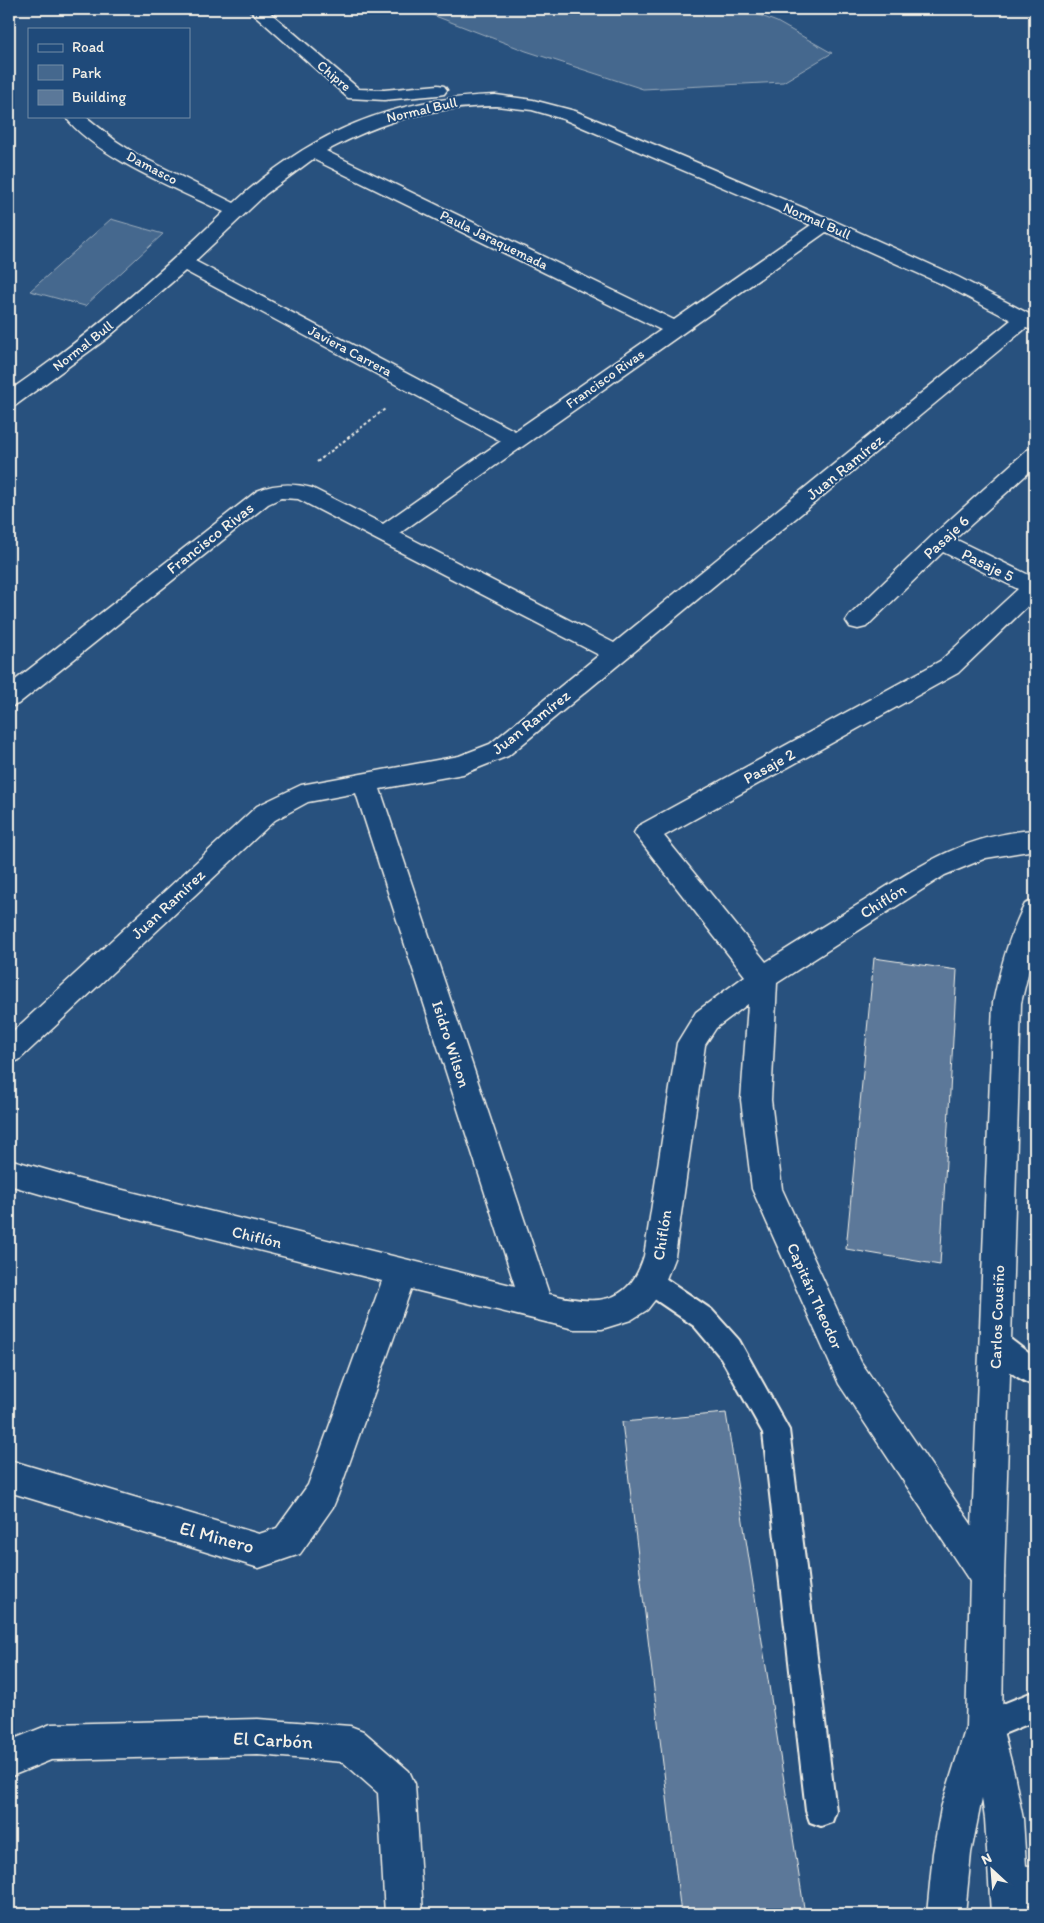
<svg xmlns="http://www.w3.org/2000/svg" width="1044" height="1923" font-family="Itim,sans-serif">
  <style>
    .green { fill: #45688e; stroke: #9cacbb }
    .building { fill: #5b7899; stroke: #f4f1e8 }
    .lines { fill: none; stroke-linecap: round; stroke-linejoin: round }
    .service-casing { stroke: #f4f1e8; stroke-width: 4 }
    .minor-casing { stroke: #f4f1e8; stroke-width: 3 }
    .secondary-casing { stroke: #f4f1e8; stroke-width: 3 }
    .path { stroke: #f4f1e8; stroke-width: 2; stroke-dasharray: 3 2.5; stroke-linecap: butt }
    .service { fill: #1f4a7a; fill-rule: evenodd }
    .minor { fill: #1f4a7a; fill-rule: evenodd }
    .secondary { fill: #1f4a7a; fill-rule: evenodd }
    .labels { text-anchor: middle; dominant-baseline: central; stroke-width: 4; stroke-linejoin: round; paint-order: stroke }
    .far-street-label { font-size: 14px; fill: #f4f1e8; stroke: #1f4a7a }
    .street-label { font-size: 16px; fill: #f4f1e8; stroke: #1f4a7a }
    .near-street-label { font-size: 19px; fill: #f4f1e8; stroke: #1f4a7a }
  </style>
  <rect width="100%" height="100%" fill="#28517e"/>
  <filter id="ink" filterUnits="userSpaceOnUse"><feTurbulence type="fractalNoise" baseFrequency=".02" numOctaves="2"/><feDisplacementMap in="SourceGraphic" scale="10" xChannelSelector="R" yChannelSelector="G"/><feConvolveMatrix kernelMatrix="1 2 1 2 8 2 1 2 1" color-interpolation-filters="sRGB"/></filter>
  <g filter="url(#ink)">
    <path class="green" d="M417,9H743L777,22L832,53L783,82L643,89L526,51Z
      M111,219L163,234L85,306L30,291Z"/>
    <path class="building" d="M874,958L957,970L940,1265L846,1249Z
      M726,1413L805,1914H681L622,1422Z"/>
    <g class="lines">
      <defs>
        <path id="service" d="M650,1270L659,1274L712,1310L739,1340L789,1430L836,1811L832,1822L821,1826L810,1822L806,1811L763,1433L721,1358L694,1326L641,1290L637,1282L641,1274Z
          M996,1332L1005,1335L1035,1358V1386C1020,1381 990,1359 983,1344L987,1335Z
          M1035,1691V1721L984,1742L973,1738L969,1727L973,1716Z"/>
        <path id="minor" d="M248,9H266L359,89L384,90L438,85L444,86L447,90L444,94L438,95L384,100L348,98Z
          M496,95L533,100L575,111L832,220L958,277L1035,317V331L1026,328L508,756L463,774L380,789L549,1294C594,1305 629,1307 644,1256L677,1043L696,1012L745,976L634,833L638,826L940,661L1018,589L943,552L866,627L858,629L850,627L846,621L850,615L932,536L1027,450L1035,448V467L955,539L1035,578V599L958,673L664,836L766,962C799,941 831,921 864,901C920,865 966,834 1035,830V850L986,858L945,875L777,983L771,1100L782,1189L861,1362L999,1565L1004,1577L999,1589L987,1594L975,1589L839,1384L752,1189L741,1100L748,1004L716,1028L705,1045L675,1256L661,1292L647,1310L631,1320L602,1329H574L411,1289L338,1495L333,1507L300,1554L259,1568L9,1492V1460L259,1534L277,1528L308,1485L382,1281L78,1205L9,1185V1159L78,1179L515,1286L356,793L308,802L275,820L19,1060L9,1064V1035L257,806L301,785L459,756L490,744L599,655L298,499L281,498L268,504L18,704L9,707V685L257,491C276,483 293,483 312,488L383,524L501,441L185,271L106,339L16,405L9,406V391C86,338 156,277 224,212C181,191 92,155 65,116H85L116,141L136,154L234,203C311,132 392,98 496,95ZM496,106L532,110L563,119L811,225L674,320L326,151C385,120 429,107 496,106ZM313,159L661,330L515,431L195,261L266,194ZM826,232L944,285L1011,320L614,643L400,533Z
          M258,1719L350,1726L363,1731L409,1771L415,1784L423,1914H385L378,1793L343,1762L258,1755L51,1760L9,1777V1741L51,1724Z
          M1009,1863L1035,1867V1905L1009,1901L996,1895L990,1882L996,1869Z"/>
        <path id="secondary" d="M1035,900V945L1021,1003L1004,1577L1002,1727L1014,1773L1023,1819L1029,1914H991L985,1819L982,1798L971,1853L965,1914H927L933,1853L941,1808L966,1727L970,1577L993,1003C1000,969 1009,935 1025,904Z"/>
      </defs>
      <use href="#service" class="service-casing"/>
      <use href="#minor" class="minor-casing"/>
      <use href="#secondary" class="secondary-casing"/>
      <path class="path" d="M317,462L385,409"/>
      <use href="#service" class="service"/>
      <use href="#minor" class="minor"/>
      <use href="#secondary" class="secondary"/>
    </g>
  </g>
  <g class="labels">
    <g class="far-street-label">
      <text transform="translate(334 76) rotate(40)">Chipre</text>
      <text transform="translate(422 110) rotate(-13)">Normal Bull</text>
      <text transform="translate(152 168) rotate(28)">Damasco</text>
      <text transform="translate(817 221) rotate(24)">Normal Bull</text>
      <text transform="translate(494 240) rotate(26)">Paula Jaraquemada</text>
      <text transform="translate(83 346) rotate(-38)">Normal Bull</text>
      <text transform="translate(350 351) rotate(28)">Javiera Carrera</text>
      <text transform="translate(605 379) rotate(-35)">Francisco Rivas</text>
    </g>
    <g class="street-label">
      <text transform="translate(845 467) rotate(-39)">Juan Ramírez</text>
      <text transform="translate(946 537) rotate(-43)">Pasaje 6</text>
      <text transform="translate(210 538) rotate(-38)">Francisco Rivas</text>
      <text transform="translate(988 565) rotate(26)">Pasaje 5</text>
      <text transform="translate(531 722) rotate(-38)">Juan Ramírez</text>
      <text transform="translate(769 766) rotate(-29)">Pasaje 2</text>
      <text transform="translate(883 901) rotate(-32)">Chiflón</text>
      <text transform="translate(168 904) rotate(-43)">Juan Ramírez</text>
      <text transform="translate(451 1044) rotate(72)">Isidro Wilson</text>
      <text transform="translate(662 1235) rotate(-81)">Chiflón</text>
      <text transform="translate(257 1237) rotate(14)">Chiflón</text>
      <text transform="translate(815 1296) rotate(66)">Capitán Theodor</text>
      <text transform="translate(997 1317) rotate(-88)">Carlos Cousiño</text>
    </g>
    <g class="near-street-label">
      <text transform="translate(217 1537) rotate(15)">El Minero</text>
      <text transform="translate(273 1740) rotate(3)">El Carbón</text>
    </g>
  </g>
  <rect width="1044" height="1923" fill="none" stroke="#1f4a7a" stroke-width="30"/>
  <rect x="15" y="15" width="1014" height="1893" fill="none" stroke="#f4f1e8" stroke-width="2" filter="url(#ink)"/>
  <rect x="28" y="28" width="162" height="90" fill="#1f4a7a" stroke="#748da6"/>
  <rect x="38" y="44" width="25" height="8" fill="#1f4a7a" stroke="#748da6"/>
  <text x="72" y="52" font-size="15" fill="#f4f1e8">Road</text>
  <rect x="38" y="65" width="25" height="15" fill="#45688e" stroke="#748da6"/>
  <text x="72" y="78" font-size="15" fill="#f4f1e8">Park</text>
  <rect x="38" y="90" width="25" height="15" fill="#5b7899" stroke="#748da6"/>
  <text x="72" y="102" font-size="15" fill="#f4f1e8">Building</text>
  <g transform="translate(992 1870) rotate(334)" stroke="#1f4a7a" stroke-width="4" paint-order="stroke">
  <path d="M0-4L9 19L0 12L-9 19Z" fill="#f4f1e8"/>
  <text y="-8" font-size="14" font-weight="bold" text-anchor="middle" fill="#f4f1e8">N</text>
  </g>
</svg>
